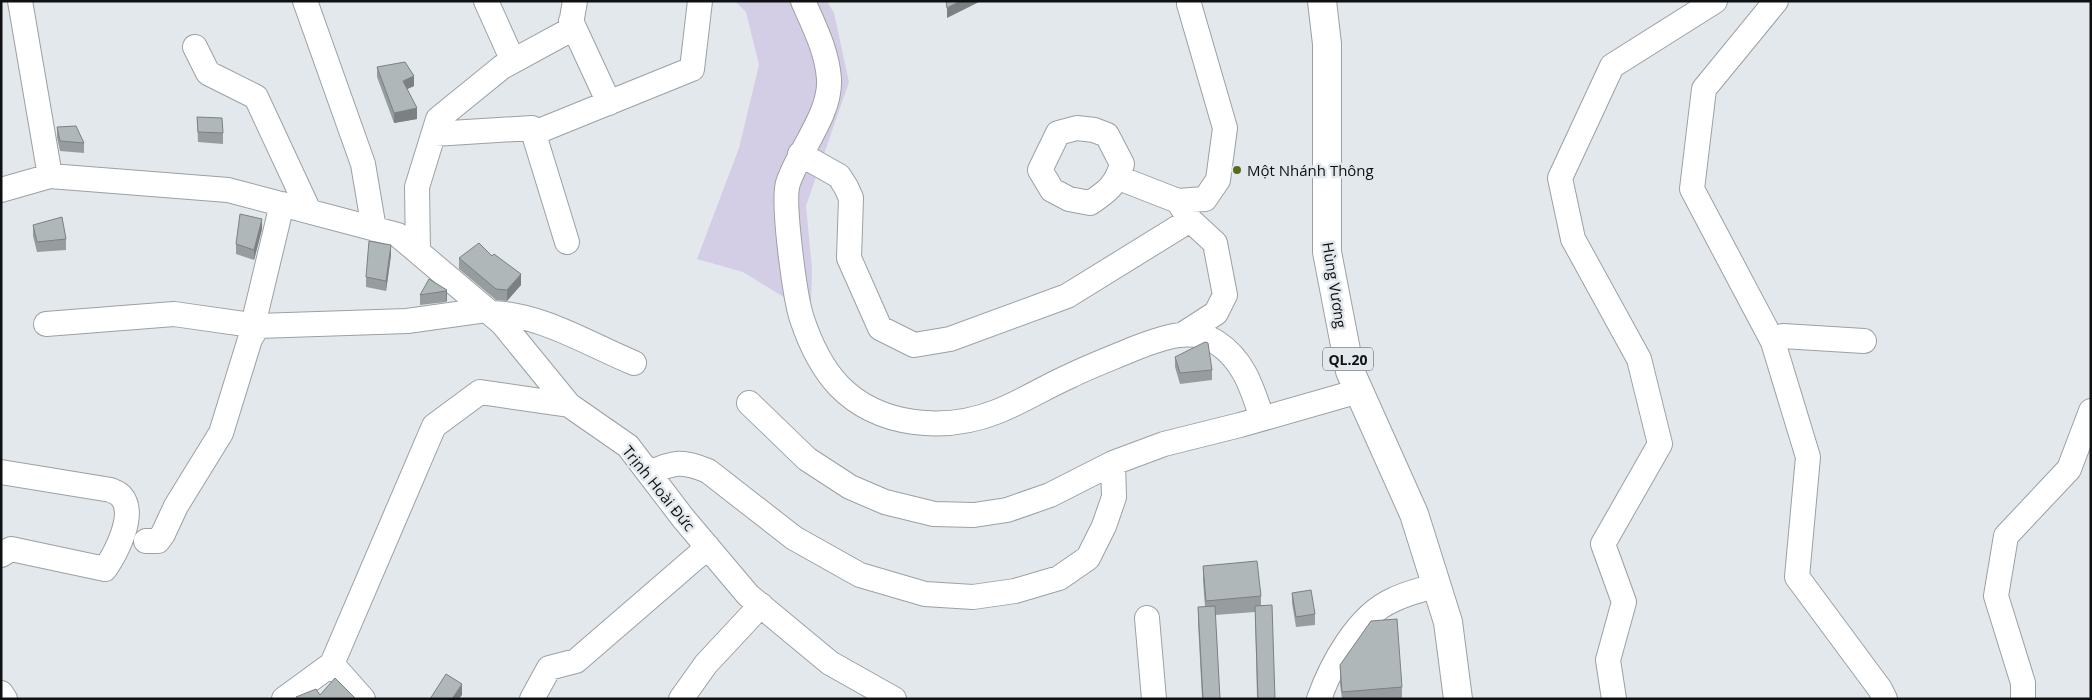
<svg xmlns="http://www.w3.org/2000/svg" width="2092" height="700" font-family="'Open Sans',sans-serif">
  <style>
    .green { fill: #d3cee6 }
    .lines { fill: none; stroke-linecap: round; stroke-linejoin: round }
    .minor-casing { stroke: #9ba0a4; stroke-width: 26 }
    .highway-casing { stroke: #9ba0a4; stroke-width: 30 }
    .minor { stroke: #fff; stroke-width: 24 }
    .highway { stroke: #fff; stroke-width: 28 }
    .wall { fill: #979d9f }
    .shaded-wall { fill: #7b8082 }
    .building { fill: #b0b7b9; stroke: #7b8082 }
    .poi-dot { fill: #576c1b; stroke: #e3e8ed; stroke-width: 2 }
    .labels { text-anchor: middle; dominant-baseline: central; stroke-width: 5; stroke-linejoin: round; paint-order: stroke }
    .shield { fill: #e3e8ed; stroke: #4f5154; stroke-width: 1 }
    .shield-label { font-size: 14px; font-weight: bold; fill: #0f1012 }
    .poi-label { font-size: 15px; fill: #0f1012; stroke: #e3e8ed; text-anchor: start }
    .street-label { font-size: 15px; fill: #0f1012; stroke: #e3e8ed }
  </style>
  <rect width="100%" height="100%" fill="#e3e8ed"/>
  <path class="green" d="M735,1H827L834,13L849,82L806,206L812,268L811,304L787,299L743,272L697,259L739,148L759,65L746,12Z"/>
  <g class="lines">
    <defs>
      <path id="minor" d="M20,1L50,176
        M305,1L363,164L374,229
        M486,1L513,61
        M803,1C814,26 827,51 829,79C831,114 799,150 788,183C782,202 795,298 802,319C810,343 821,367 839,386C879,427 945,432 996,412C1022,402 1045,387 1070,376C1090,366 1112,358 1133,349C1159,339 1190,326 1216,342C1244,360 1252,388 1262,418
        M1776,1L1704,89L1692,189L1773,342L1808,457L1797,577L1880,689L1885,699
        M1189,4L1225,128L1218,180L1205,199L1178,201L1190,220
        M571,21L609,103
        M195,47L208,73L256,97L309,211
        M1077,128L1094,130L1107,135L1122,164C1117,184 1107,192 1090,203L1069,199L1052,190L1040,170L1058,133Z
        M534,133L692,69L700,1
        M434,134L532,128L567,242
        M800,154L839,176L846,187L851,198L849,258L880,328L914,345L950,339L1067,296L1190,220L1215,243L1225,295L1216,313L1185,333
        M1119,178L1178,201
        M1,190L50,176L228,190L398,235L502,323L569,405
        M418,252L417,187L438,119L502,67L570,30L575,1
        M491,313C541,314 588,344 634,363
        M46,324L174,314L258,326
        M253,325L282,204
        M1773,342L1783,336L1864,341
        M749,403L807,459L850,487L885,502L934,514L974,515L1007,510L1050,495L1113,463L1164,444L1240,425L1359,391
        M1,472L111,490C114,492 119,493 121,496C137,514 116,553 105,569L11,549L1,555
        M649,473C674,462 682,460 708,471L794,538L860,575L925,594L973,597L1015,591L1059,578L1088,558L1104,526L1114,497L1113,463
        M146,541H158L163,534L176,506L221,433L250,339L258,326L407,321L486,310
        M1147,618L1154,699
        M332,664L363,699
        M1,693L5,699
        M284,699L332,664L434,426L480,392L569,405L628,446L683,518L748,595L830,663L894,699
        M532,699L549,668L576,661L708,547
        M681,699L706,664L761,605
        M1319,699C1331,665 1358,615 1393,600C1406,593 1422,590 1437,585
        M1614,699L1608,660L1624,602L1603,544L1660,444L1639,359L1573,239L1560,178L1612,66L1715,1
        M2023,699V683L1996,596L2006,536L2069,469L2091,411"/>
      <path id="highway" d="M1322,1L1327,44V252L1350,371L1414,514L1448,622L1458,699"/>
    </defs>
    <use href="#minor" class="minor-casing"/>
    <use href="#highway" class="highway-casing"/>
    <use href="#minor" class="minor"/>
    <use href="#highway" class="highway"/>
  </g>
  <path class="wall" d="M377,67L414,86L407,89L417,119L394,123L377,77Z
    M197,117L223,133V144L198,142Z
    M57,127L84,143V153L60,151L57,137Z
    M33,225L66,239V250L37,252L33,236Z
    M262,229L254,260L236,254V244Z
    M391,255L386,291L366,287V277Z
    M492,256L521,285L507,301L496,300L459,269V258Z
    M447,290V300L446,302L420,305V295Z
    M1175,357L1212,370V380L1180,384L1175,367Z
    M1203,566L1261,596V605L1275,699H1257L1255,612L1215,615L1220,699H1202L1198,622V607H1205L1203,581Z
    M1292,593L1315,614V625L1296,627L1292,603Z
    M1340,665L1402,687V699H1342L1340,684Z"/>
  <path class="shaded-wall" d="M960,1H981L947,18V8Z
    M414,76V86L403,91V81Z
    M417,108V119L394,123V113Z
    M262,219V229L254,260V250Z
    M391,245V255L386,291V281Z
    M521,274V285L507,301V290Z
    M447,290V300L446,302V291Z
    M462,684V695L459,699H452Z"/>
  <path class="building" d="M946,1H960L947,8Z
    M405,62L414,76L403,81L417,108L394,113L377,67Z
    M197,117L222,118L223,133L198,132Z
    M76,126L84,143L60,141L57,127Z
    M240,214L262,219L254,250L236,244Z
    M62,217L66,239L37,242L33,225Z
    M369,241L391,245L386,281L366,277Z
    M479,243L492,256L494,254L521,274L507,290L496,289L459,258Z
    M429,279L447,290L446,291L420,295Z
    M1205,342L1208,343L1212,370L1180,373L1175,357Z
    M1257,561L1261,596L1206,601L1203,566Z
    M1311,590L1315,614L1296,617L1292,593Z
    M1272,605L1275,699H1258L1255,606Z
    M1215,606L1220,699H1203L1198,607Z
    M1397,619L1402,687L1342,692L1340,665L1371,621Z
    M446,674L462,684L452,699H430Z
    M335,678L356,699H297L296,697L316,689L320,695Z"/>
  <circle class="poi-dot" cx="1237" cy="170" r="5"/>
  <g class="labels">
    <rect class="shield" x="1323" y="347.5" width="50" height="23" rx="4"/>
    <g class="shield-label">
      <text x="1348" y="359">QL.20</text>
    </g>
    <g class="poi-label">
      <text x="1247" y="170">Một Nhánh Thông</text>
    </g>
    <g class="street-label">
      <text transform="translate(1335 285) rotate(81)">Hùng Vương</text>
      <text transform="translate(659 488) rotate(51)">Trịnh Hoài Đức</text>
    </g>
  </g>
  <rect width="2092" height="700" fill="none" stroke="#0f1012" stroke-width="5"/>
</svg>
